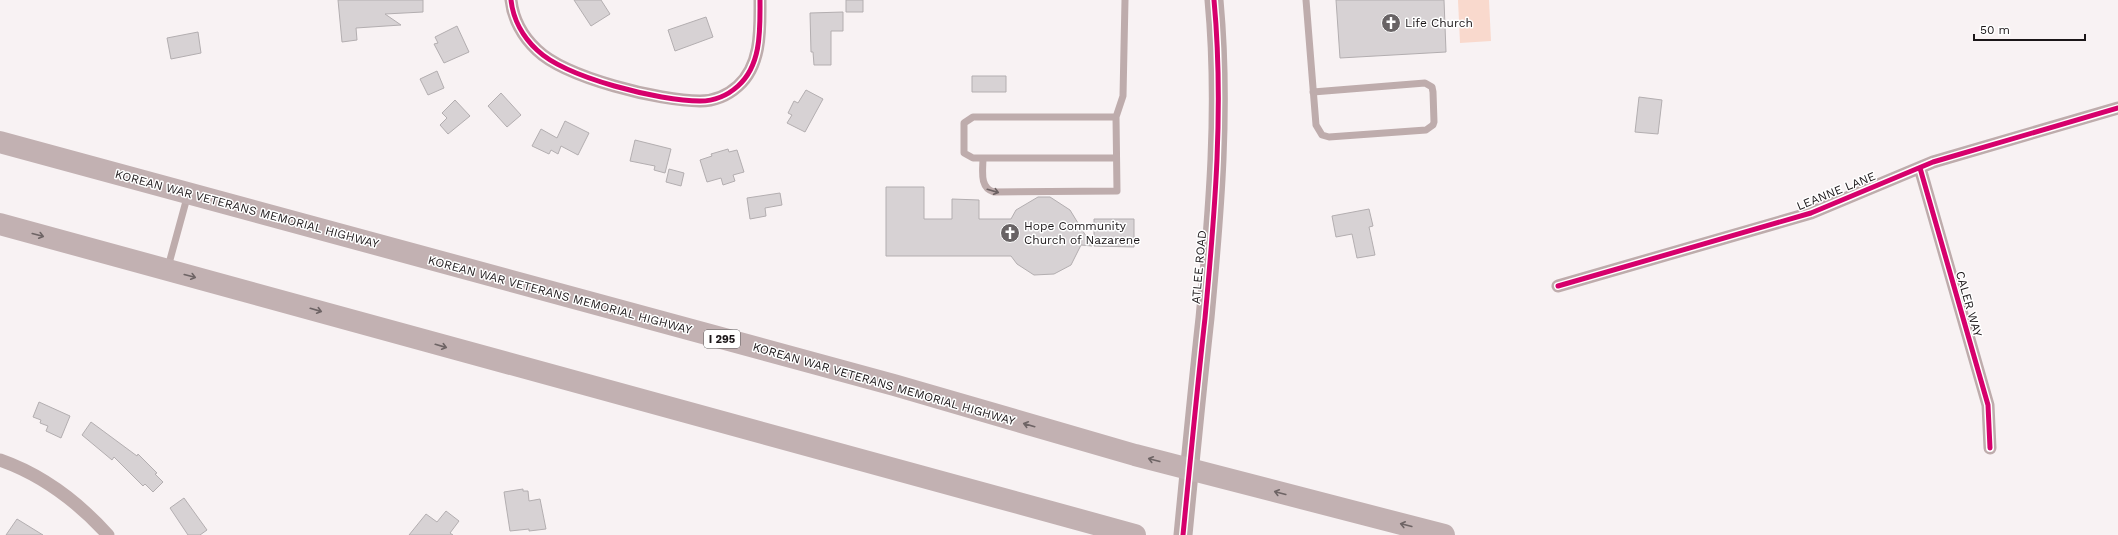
<svg xmlns="http://www.w3.org/2000/svg" width="2118" height="535" font-family="'Work Sans',sans-serif">
  <style>
    .green { fill: #f9d9cd }
    .building { fill: #d7d2d4; stroke: #b3aeb0 }
    .lines { fill: none; stroke-linecap: round; stroke-linejoin: round }
    .service { stroke: #beacac; stroke-width: 7 }
    .minor { stroke: #beacac; stroke-width: 13 }
    .secondary { stroke: #bdabab; stroke-width: 19 }
    .motorway { stroke: #c2b1b2; stroke-width: 22 }
    .cycleway-casing { stroke: #fff; stroke-width: 8 }
    .cycleway { stroke: #d6006c; stroke-width: 5 }
    .oneway { stroke: #6c6162 }
    .oneway2 { stroke: #6e6465 }
    .labels { text-anchor: middle; dominant-baseline: central; stroke-width: 3; stroke-linejoin: round; paint-order: stroke }
    .shield { fill: #fff; stroke: #5f5c5d; stroke-width: 1 }
    .shield-label { font-size: 11px; font-weight: bold; fill: #1b1618 }
    .poi-label { font-size: 12px; fill: #1b1618; stroke: #fff; text-anchor: start }
    .street-label { font-size: 12px; fill: #1b1618; stroke: #fff }
  </style>
  <rect width="100%" height="100%" fill="#f8f2f3"/>
  <path class="green" d="M1458,0H1489L1491,41L1460,43Z"/>
  <path class="building" d="M338,0H423V12L385,14L401,25L356,28L357,40L342,42Z
    M574,0H601L610,14L591,26Z
    M846,0H863V12H846Z
    M1336,0H1444L1446,52L1340,58Z
    M843,12V31H831V65H814L813,52H811L810,13Z
    M706,17L713,37L675,51L668,30Z
    M457,26L469,52L444,63L434,44L438,43L435,37Z
    M198,32L201,53L171,59L167,38Z
    M437,71L444,88L428,95L420,79Z
    M972,76H1006V92H972Z
    M806,90L823,99L805,132L787,123L792,115L788,113L794,101L798,103Z
    M501,93L521,115L507,127L488,106Z
    M1639,97L1662,100L1658,134L1635,132Z
    M455,100L470,116L448,134L440,125L447,118L442,113Z
    M565,121L589,133L578,155L561,146L558,154L551,150L549,154L532,146L541,129L557,138Z
    M635,140L671,149L665,173L654,170L655,166L630,161Z
    M728,149L729,152L737,150L744,172L733,175L735,181L723,185L721,178L707,182L700,160L712,156L711,154Z
    M669,169L684,173L681,186L666,182Z
    M886,187H924V219H952V199L979,200V219H1011L1016,210L1038,197H1050L1070,210L1092,246L1081,245L1071,265L1054,274L1034,275L1017,264L1011,256H886Z
    M780,193L782,205L765,208L766,216L750,219L747,198Z
    M1369,209L1373,226L1369,227L1375,255L1357,258L1352,234L1336,237L1332,216Z
    M1094,219H1134V247L1094,246Z
    M39,402L70,416L61,438L46,431L48,426L40,423L41,420L33,417Z
    M91,422L137,456L138,454L157,473L155,474L163,482L153,492L145,484L143,486L114,457L112,460L82,435Z
    M523,489V491H528L529,501L540,499L546,529L529,531V529L510,531L504,492Z
    M184,498L207,530L200,535H188L170,508Z
    M446,511L459,521L450,533L453,535H409L426,514L437,522Z
    M17,519L43,535H6Z"/>
  <g class="lines">
    <path class="service" d="M1306,0L1316,125L1322,135L1329,137L1426,130L1433,125L1434,122L1433,92L1432,87L1425,83L1313,92
      M1116,117H973L964,123V153L973,158H1116
      M983,158C983,170 979,188 994,192L1117,191L1116,117L1123,96L1125,0
      M168,267L188,194"/>
    <path class="minor" d="M511,0C513,19 523,37 537,50C566,78 660,101 700,101C714,101 728,95 738,86C762,65 760,28 760,0
      M1920,168L1988,405L1990,448
      M1558,286L1811,213L1933,162L2118,108
      M0,460C43,475 78,502 108,535"/>
    <path class="secondary" d="M1183,535C1190,463 1197,390 1205,318C1215,211 1224,107 1214,0"/>
    <path class="motorway" d="M0,142L894,385L1135,455L1444,535
      M0,224L1135,535"/>
    <defs>
      <path id="cycleway" d="M511,0C513,19 523,37 537,50C566,78 660,101 700,101C714,101 728,95 738,86C762,65 760,28 760,0
        M1920,168L1988,405L1990,448
        M1558,286L1811,213L1933,162L2118,108
        M1183,535C1190,463 1197,390 1205,318C1215,211 1224,107 1214,0"/>
    </defs>
    <use href="#cycleway" class="cycleway-casing"/>
    <use href="#cycleway" class="cycleway"/>
  </g>
  <defs><path id="oneway-shaft" d="M-6 0H5M1.5-3L5.5 0L1.5 3" fill="none" stroke-width="1.6" stroke-linecap="round" stroke-linejoin="round"/></defs>
  <use class="oneway" href="#oneway-shaft" transform="translate(993 191) rotate(16)"/>
  <g class="oneway2">
    <use href="#oneway-shaft" transform="translate(38 235) rotate(15)"/>
    <use href="#oneway-shaft" transform="translate(190 276) rotate(15)"/>
    <use href="#oneway-shaft" transform="translate(316 310) rotate(16)"/>
    <use href="#oneway-shaft" transform="translate(441 346) rotate(16)"/>
    <use href="#oneway-shaft" transform="translate(1029 425) rotate(-164)"/>
    <use href="#oneway-shaft" transform="translate(1154 460) rotate(-165)"/>
    <use href="#oneway-shaft" transform="translate(1280 493) rotate(-165)"/>
    <use href="#oneway-shaft" transform="translate(1406 525) rotate(-166)"/>
  </g>
  <defs>
    <symbol id="church-disc" viewBox="-11 -11 22 22"><circle r="9.5" fill="#686365" stroke="#fff"/><path d="M-1.2-6h2.4v3.5h3.3v2.4h-3.3V6h-2.4V-.1h-3.3v-2.4h3.3Z" fill="#fff"/></symbol>
  </defs>
  <g fill-rule="evenodd">
    <use href="#church-disc" x="1380" y="12" width="22" height="22"/>
    <use href="#church-disc" x="999" y="222" width="22" height="22"/>
  </g>
  <g class="labels">
    <rect class="shield" x="704" y="330" width="36" height="18" rx="3"/>
    <g class="shield-label">
      <text x="722" y="339">I 295</text>
    </g>
    <g class="poi-label">
      <text x="1405" y="23">Life Church</text>
      <text x="1024" y="226">Hope Community<tspan x="1024" dy="14">Church of Nazarene</tspan></text>
    </g>
    <g class="street-label">
      <text transform="translate(1836 191) rotate(-22)">LEANNE LANE</text>
      <text transform="translate(247 209) rotate(15)">KOREAN WAR VETERANS MEMORIAL HIGHWAY</text>
      <text transform="translate(1199 267) rotate(-85)">ATLEE ROAD</text>
      <text transform="translate(560 295) rotate(15)">KOREAN WAR VETERANS MEMORIAL HIGHWAY</text>
      <text transform="translate(1969 304) rotate(74)">CALER WAY</text>
      <text transform="translate(884 384) rotate(16)">KOREAN WAR VETERANS MEMORIAL HIGHWAY</text>
    </g>
  </g>
  <path d="M1974 34v6h111v-6" fill="none" stroke="#1b1618" stroke-width="2"/>
  <text x="1980" y="34" font-size="12" fill="#1b1618" stroke="#ffffff" stroke-width="3" paint-order="stroke">50 m</text>
</svg>
